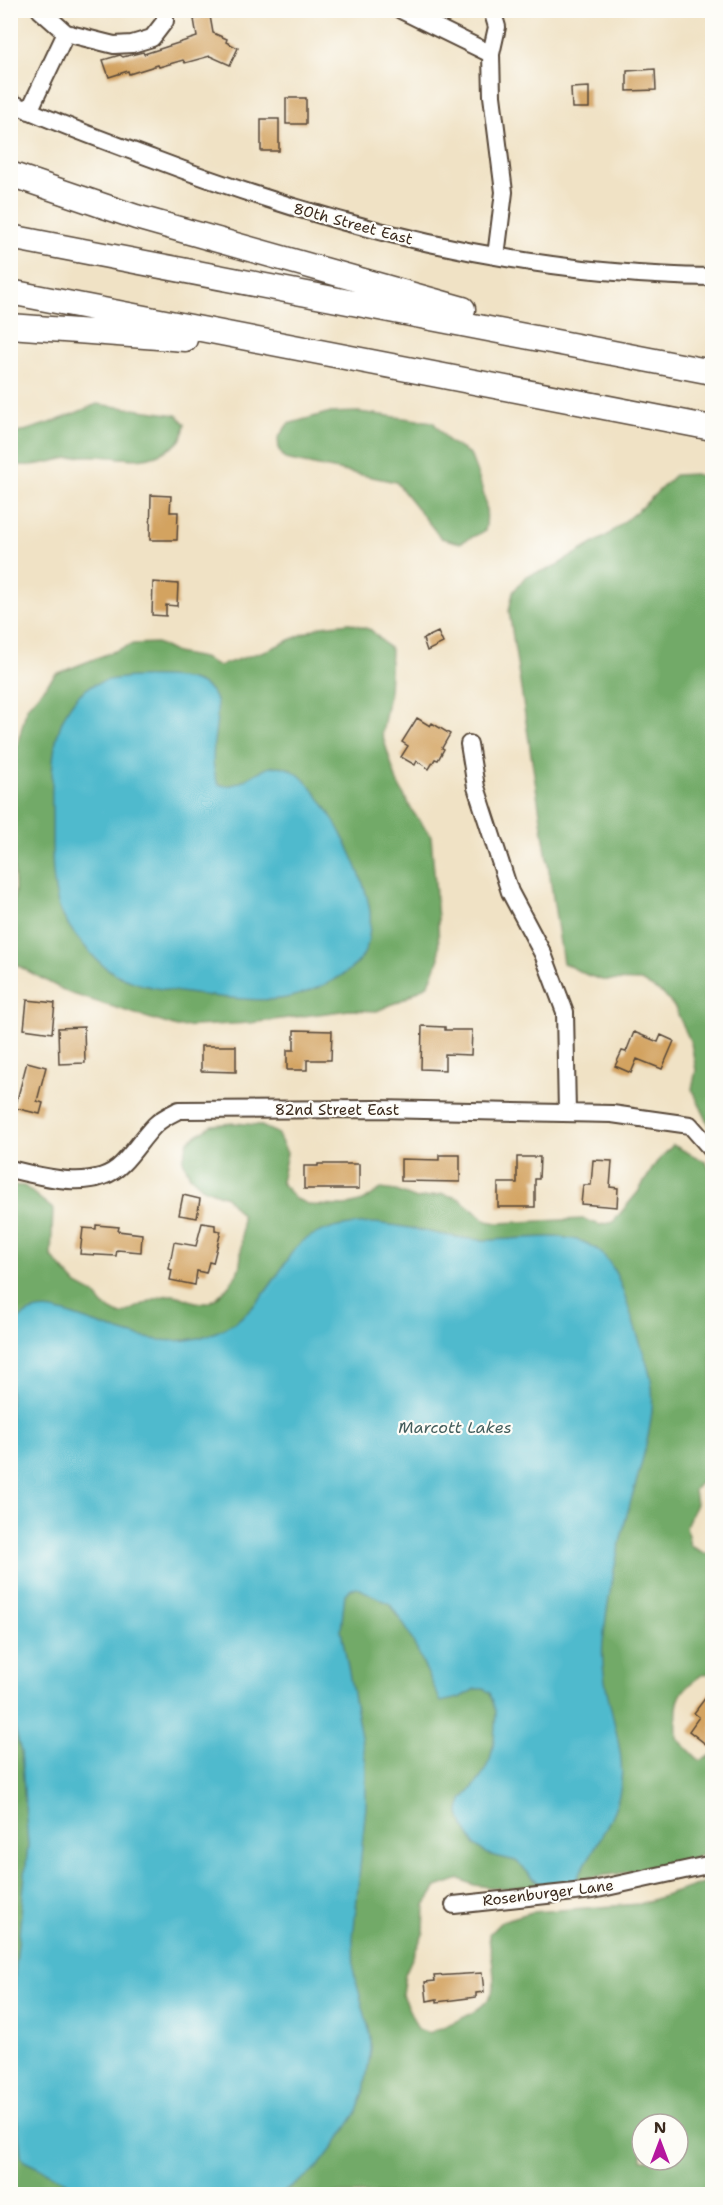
<svg xmlns="http://www.w3.org/2000/svg" width="723" height="2205" font-family="'Shantell Sans',sans-serif">
  <style>
    .forest { fill: #72aa67; stroke: #566a42; stroke-width: 1.5; fill-rule: evenodd }
    .water { fill: #50bacd; stroke: #467276; stroke-width: 1.5 }
    .building { fill: #d3a361 }
    .lines { fill: none; stroke-linecap: round; stroke-linejoin: round }
    .minor-casing { stroke: #564637; stroke-width: 20 }
    .highway-casing { stroke: #564637; stroke-width: 27 }
    .minor { stroke: #fff; stroke-width: 16 }
    .highway { stroke: #fff; stroke-width: 24 }
    .labels { text-anchor: middle; dominant-baseline: central; stroke-width: 4.5; stroke-linejoin: round; paint-order: stroke }
    .street-label { font-size: 15px; fill: #3b2a1e; stroke: #fdfcf7 }
    .water-label { font-size: 16px; font-style: italic; fill: #425c5b; stroke: #fdfcf7 }
  </style>
  <rect width="100%" height="100%" fill="#fdfcf7"/>
  <filter id="ink" filterUnits="userSpaceOnUse"><feTurbulence type="fractalNoise" baseFrequency=".0167" numOctaves="2"/><feDisplacementMap in="SourceGraphic" scale="12" xChannelSelector="R" yChannelSelector="G"/><feConvolveMatrix kernelMatrix="1 2 1 2 8 2 1 2 1" color-interpolation-filters="sRGB"/></filter>
  <filter id="wash" filterUnits="userSpaceOnUse"><feTurbulence type="fractalNoise" baseFrequency=".008" numOctaves="4" result="noise"/><feDisplacementMap in="SourceGraphic" scale="24" xChannelSelector="R" yChannelSelector="G"/><feGaussianBlur stdDeviation="1.35" result="paint"/><feColorMatrix in="noise" values="0 0 0 0 0 0 0 0 0 0 0 0 0 0 0 0 0 1.4 0 .05"/><feComposite in="paint" operator="in"/></filter>
  <g filter="url(#wash)">
    <rect width="100%" height="100%" fill="#f0e2c5"/>
    <path class="forest" d="M97,404L177,415L185,424C183,437 181,442 169,449C136,468 116,453 83,456C59,458 34,469 11,464V435L56,421Z
      M359,412L433,422L449,442L470,454C479,479 491,505 485,531L460,543L441,538L396,482L285,459L279,450L278,438L288,424L327,413Z
      M695,474L712,479V1131L692,1089L696,1070L691,1043L675,1008L663,994L641,981L602,980L587,975L563,963L509,611L513,592L526,576L552,568L608,535L644,505L675,475Z
      M350,623L371,630L391,650L389,694L382,734L397,782L413,812L431,836L438,919L439,958L429,984L404,999L377,1011L349,1010L250,1023L177,1027L69,993L11,962V916L15,891L11,795L13,762L27,707L56,674L133,644L157,643L176,653L203,658L219,666L270,649L321,626Z
      M234,1123L259,1125L277,1133L287,1153L281,1182L294,1198L310,1205L345,1206L363,1201L381,1189L396,1191L417,1199L443,1194L458,1198L487,1221L498,1223L584,1219L600,1225L613,1222L638,1192L656,1163L673,1145L706,1162L712,1174V1469L694,1490L696,1504L686,1526L690,1546L704,1553L712,1554V1594L708,1616L712,1628V1673C704,1673 701,1675 695,1680C672,1696 677,1713 677,1738L700,1761L712,1755V1850L693,1859L623,1873L503,1889L474,1885L460,1879L437,1887L425,1905L424,1932L405,1974L402,1995L418,2029L429,2033C448,2024 487,2012 493,1990C497,1976 489,1949 489,1934L502,1921L532,1912L640,1904L712,1880V2194H11L10,1185L24,1186L53,1209L51,1256L77,1285L94,1294L104,1306L121,1315C136,1309 157,1294 173,1295C184,1296 193,1304 205,1303C216,1303 236,1279 239,1268C243,1254 241,1231 242,1216L226,1197L203,1188L190,1176L183,1160L188,1141L212,1125ZM642,2124H678V2160H642Z"/>
    <path class="water" d="M133,677C158,677 213,671 217,706C218,718 215,731 214,743C213,758 212,769 218,784C245,794 264,751 295,772C325,793 366,875 370,912C371,925 369,947 362,957C349,977 309,993 286,998C264,1003 217,997 194,994C160,989 122,986 96,959C83,945 65,925 59,907C51,881 52,851 52,824C52,783 47,729 78,696C93,680 113,679 133,677Z
      M373,1223C411,1225 447,1239 485,1240C519,1241 571,1227 599,1251C617,1266 624,1294 631,1315C637,1336 647,1358 651,1380C659,1419 635,1483 625,1522C615,1561 607,1602 603,1642C598,1693 631,1748 619,1795C613,1821 590,1855 576,1880L569,1887L548,1892L516,1861L487,1854L475,1845L464,1827L459,1810L462,1800L480,1779L490,1760L494,1741L496,1712L490,1693L484,1689H475L459,1698L441,1702L408,1631L390,1604L358,1588L351,1589L345,1594L341,1630L366,1763V1806L353,1939L354,1973L371,2037V2050L364,2092L356,2114L338,2141L318,2167L292,2187L278,2194H92L24,2161L21,2155L15,2099L13,2020L15,1974L28,1845L21,1752L10,1710V1327C17,1321 24,1313 33,1311C50,1305 70,1315 86,1320C121,1332 161,1347 198,1338C238,1328 256,1307 278,1274C284,1266 289,1255 296,1247C316,1227 346,1225 373,1223Z"/>
    <g id="blocks">
      <path class="building" d="M210,16L213,33L227,39L226,42L238,48L230,65L210,56L185,63L183,60L159,67L158,65L129,74L128,71L109,77L103,60L120,55L123,57L143,52L144,54L197,37L194,19Z
        M655,69L656,90L627,91V71Z
        M589,87V108H572L571,88Z
        M286,98H306V124H286Z
        M261,119H279V151H261Z
        M151,495L171,496L170,512H178L177,540H150Z
        M153,582L178,584L177,606L166,605V616L152,615Z
        M438,632L443,643L427,651L423,639Z
        M417,718L430,726L432,723L450,734L442,748L444,749L438,760L435,759L429,769L417,761L415,765L401,757L408,746L402,742Z
        M27,1000L55,1003L52,1033L24,1029Z
        M422,1026L445,1027V1030H472L471,1055L445,1054V1070L421,1069Z
        M84,1027L85,1063L59,1064L58,1028Z
        M294,1030L332,1031L331,1060H307V1070H287V1050H294Z
        M634,1032L658,1042L661,1035L674,1041L662,1069L637,1059L631,1073L615,1066L622,1051L626,1052Z
        M201,1046H236V1072L201,1071Z
        M27,1062L46,1067L37,1101L43,1103L40,1114L15,1108Z
        M439,1155H460V1182L401,1181V1159L439,1160Z
        M517,1157H540L539,1179H535V1207H498V1183H517Z
        M593,1160L612,1161L610,1187L618,1188L617,1207L581,1204L583,1185H591Z
        M318,1164H359V1189H304V1166H318Z
        M183,1195L200,1199L197,1218L179,1215Z
        M202,1223L215,1225V1230L221,1231L213,1263L209,1262L206,1273L197,1271L195,1285L170,1280L172,1270L169,1269L174,1242L196,1246Z
        M96,1225L119,1227L118,1231L142,1234L141,1252L117,1250L116,1256L80,1254L83,1228L96,1229Z
        M712,1689V1749L689,1731L699,1717L694,1713Z
        M482,1973L484,1992L476,1993V1997L437,2002V1999L427,2001L425,1982L435,1981L434,1976Z"/>
    </g>
  </g>
  <g filter="url(#ink)">
    <use href="#blocks" fill-opacity="0" stroke="#564637" stroke-width="1.5"/>
    <g class="lines">
      <defs>
        <path id="minor" d="M40,10L66,33L114,45L132,44L152,38L165,21V10
          M401,10L491,54L492,96L504,192L496,256
          M491,54L497,27L492,10
          M10,102C57,124 106,141 154,159C333,227 520,275 712,277
          M29,111L66,33
          M469,744L476,787L510,892L543,954L565,1012L567,1113
          M10,1169C43,1177 95,1192 122,1164C134,1152 143,1137 155,1125C162,1118 171,1114 179,1110L378,1109L612,1114L690,1125L712,1150
          M454,1905L593,1890L712,1864"/>
        <path id="highway" d="M10,174L136,217L463,309
          M10,237L712,372
          M10,292L712,428
          M10,326L185,339"/>
      </defs>
      <use href="#minor" class="minor-casing"/>
      <use href="#highway" class="highway-casing"/>
      <use href="#minor" class="minor"/>
      <use href="#highway" class="highway"/>
    </g>
  </g>
  <g class="labels">
    <g class="street-label">
      <text transform="translate(353 224) rotate(15)">80th Street East</text>
      <text x="337" y="1110">82nd Street East</text>
      <text transform="translate(548 1893) rotate(-7)">Rosenburger Lane</text>
    </g>
    <g class="water-label">
      <text x="455" y="1427">Marcott Lakes</text>
    </g>
  </g>
  <rect width="723" height="2205" fill="none" stroke="#fdfcf7" stroke-width="36"/>
  <g transform="translate(660 2142)"><circle r="28" fill="#fdfcf7" stroke="#afa8a0" stroke-width="1.5"/>
  <path d="M0-4.5L10 22L0 15L-10 22Z" fill="#b5179e"/>
  <text y="-9" font-size="16" font-weight="bold" text-anchor="middle" fill="#3b2a1e">N</text>
  </g>
</svg>
